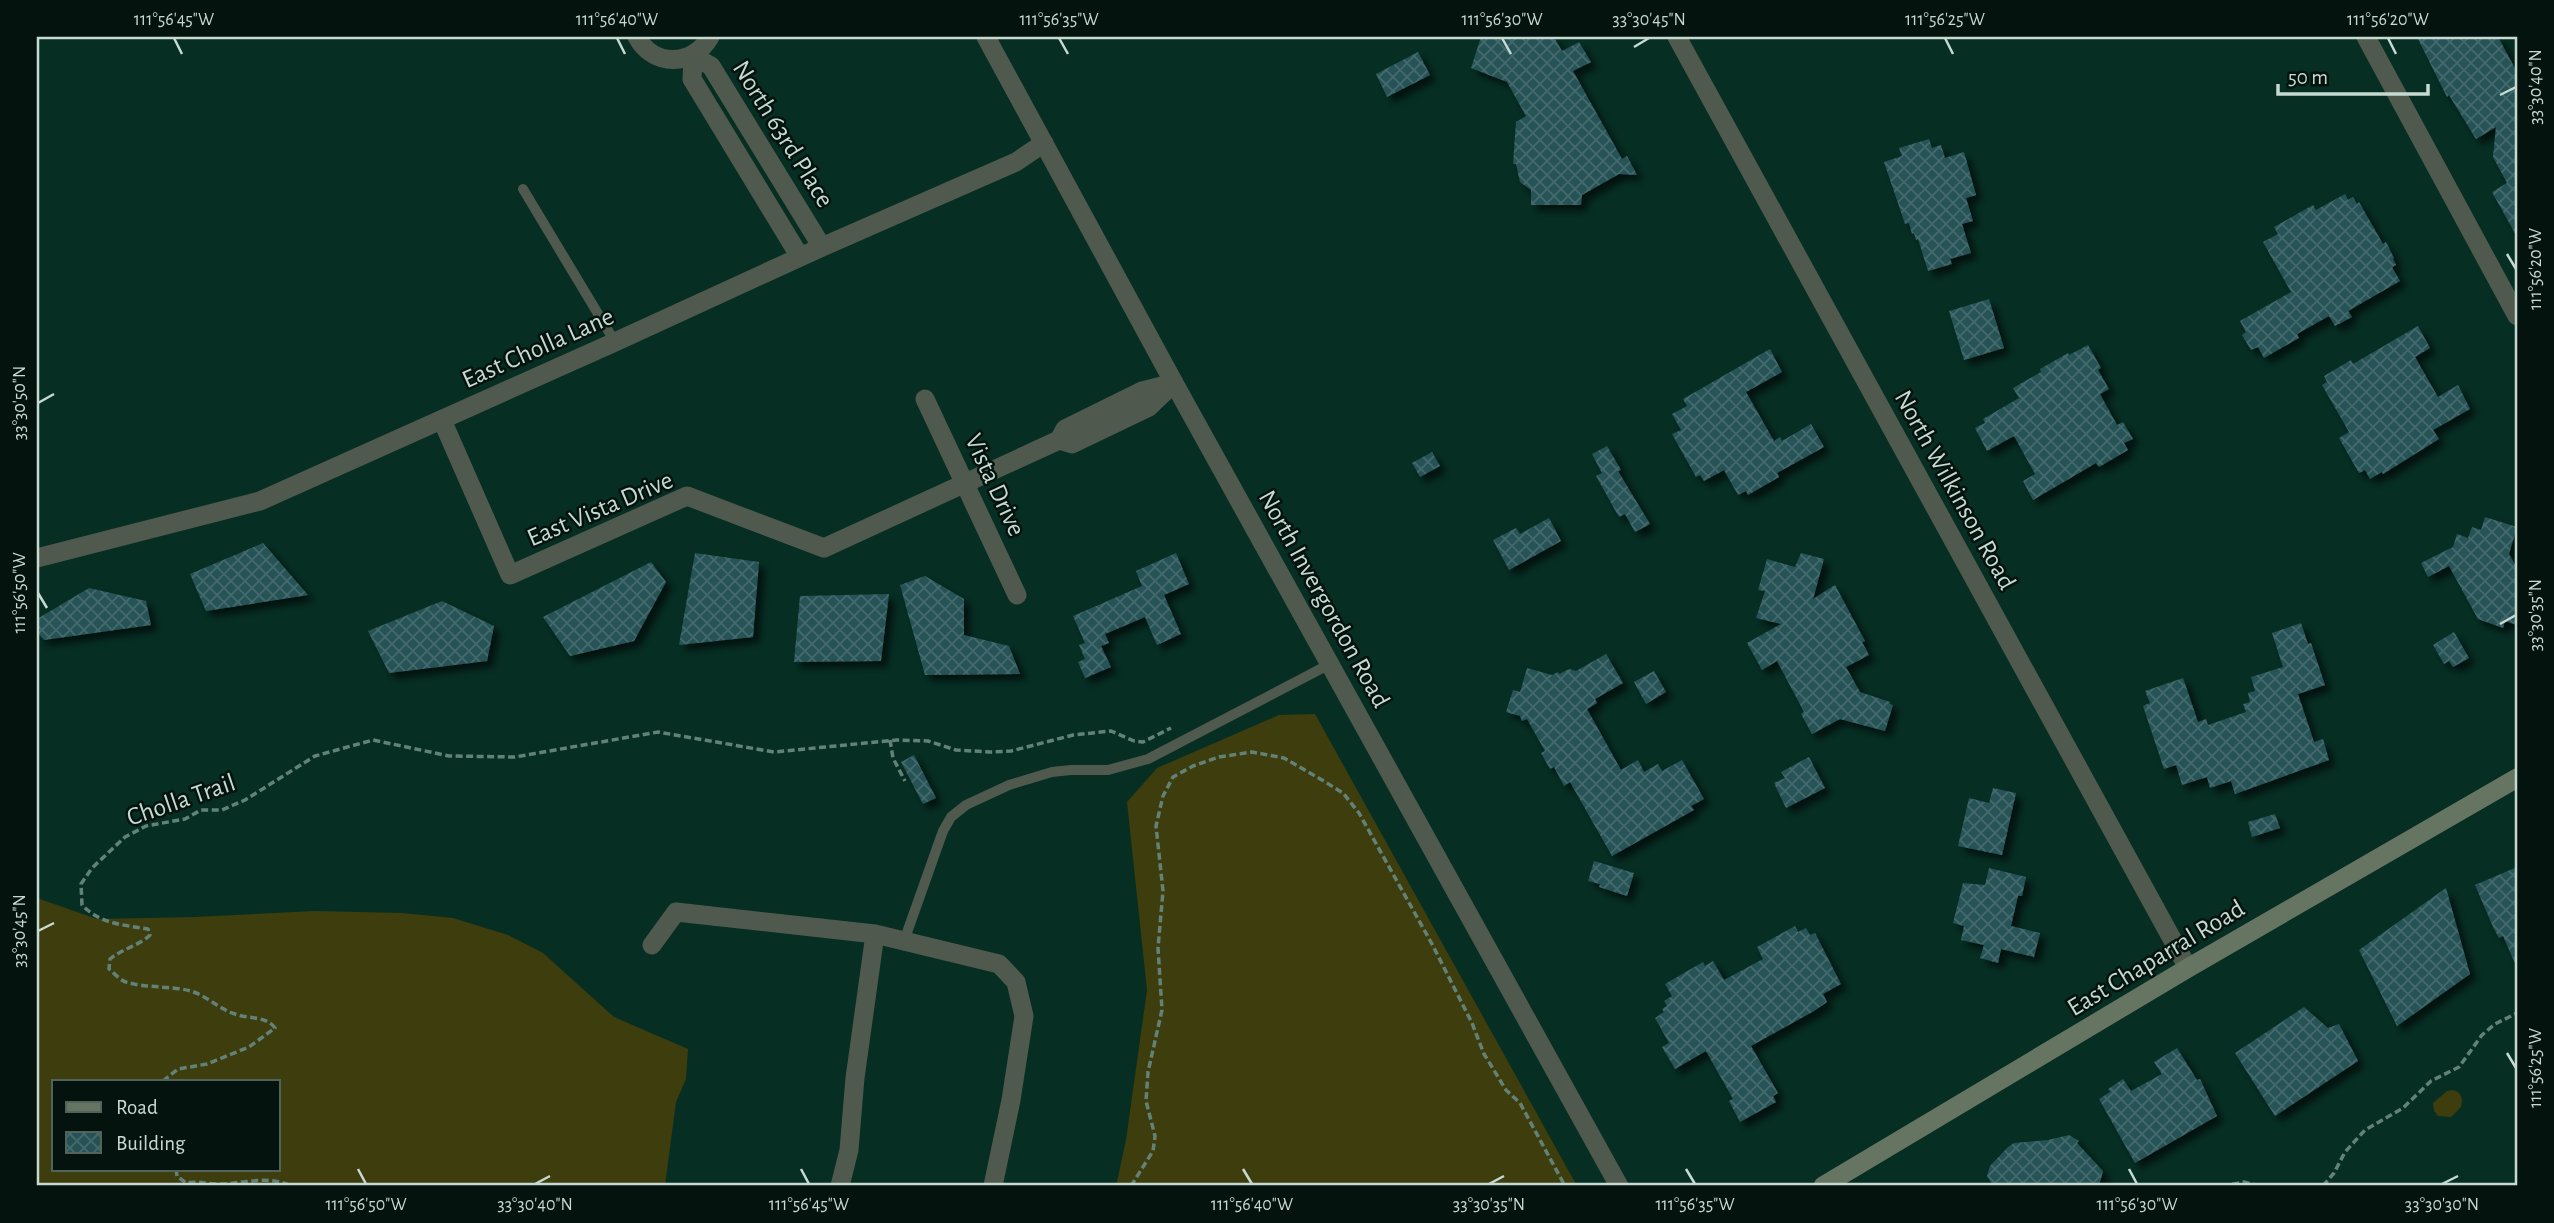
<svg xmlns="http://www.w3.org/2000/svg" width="2554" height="1223" font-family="'Alegreya Sans',sans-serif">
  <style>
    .grass { fill: #3e3d0d; fill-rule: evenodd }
    .building { fill: url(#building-cross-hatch); filter: url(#shadow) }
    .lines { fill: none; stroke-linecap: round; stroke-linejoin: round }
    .path { stroke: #628177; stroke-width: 3.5; stroke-dasharray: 7 3.5; stroke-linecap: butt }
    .service { stroke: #50594d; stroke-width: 10 }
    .minor { stroke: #50594d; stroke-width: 19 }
    .tertiary { stroke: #50594d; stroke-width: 19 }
    .secondary { stroke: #667562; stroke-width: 19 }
    .ticks { fill: none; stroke: #c6dad2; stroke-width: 2.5 }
    .labels { text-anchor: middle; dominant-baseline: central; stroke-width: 5; stroke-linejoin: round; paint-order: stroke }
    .street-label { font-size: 26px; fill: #c6dad2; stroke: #05130e }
    .neatline { fill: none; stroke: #c6dad2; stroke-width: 2.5 }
    .ticks-label { font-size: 18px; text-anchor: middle; fill: #c6dad2 }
  </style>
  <defs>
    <pattern id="building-cross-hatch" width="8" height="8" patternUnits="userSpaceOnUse" patternTransform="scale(1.75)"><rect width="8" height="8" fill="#275255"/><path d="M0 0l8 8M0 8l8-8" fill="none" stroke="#456a6d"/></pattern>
    <filter id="shadow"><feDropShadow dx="6" dy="6" stdDeviation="3.5" flood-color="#0009"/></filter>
  </defs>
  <rect width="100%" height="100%" fill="#062e23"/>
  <path class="grass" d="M1315,714L1577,1186H1116L1126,1140L1147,990L1127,802L1157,768L1279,715Z
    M37,898L97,919L194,917L314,911L402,913L453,918L508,935L543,953L614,1017L688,1049L686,1079L676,1102L665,1186H37ZM278,1081V1169H54V1081Z
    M2453,1090C2462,1093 2463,1098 2461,1107L2451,1117L2438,1116L2434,1111L2433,1103L2447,1091Z"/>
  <path class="building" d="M1481,37H1554L1562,51L1579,42L1591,62L1573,71L1622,159L1627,156L1637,175L1619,174L1582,195L1581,205H1531V190L1520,182L1516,164H1513L1516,122L1526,116L1507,82L1471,68Z
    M2417,37H2498L2517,72V237L2492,192L2507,183L2493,157L2496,127L2476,139L2449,95L2447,97Z
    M1418,52L1430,75L1387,97L1376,74Z
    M1929,139L1932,148L1941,145L1945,158L1964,152L1976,195L1966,198L1973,221L1962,224L1971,253L1950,259L1952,264L1928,271L1918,239L1916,240L1914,233L1912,234L1909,223L1905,224L1884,162L1902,156L1899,148Z
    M2345,194L2348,200L2353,197L2357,204L2359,202L2383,244L2386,242L2394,258L2393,259L2396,265L2392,267L2400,281L2348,311L2352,317L2335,326L2329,316L2297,334L2299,338L2264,358L2258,347L2251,350L2242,335L2246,332L2240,321L2291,292L2263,242L2278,234L2274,227L2313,205L2316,210Z
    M1989,299L2004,348L1964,360L1949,311Z
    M2418,326L2430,348L2415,357L2438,397L2458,385L2470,409L2433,430L2439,439L2383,474L2382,472L2370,479L2365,470L2359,473L2339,438L2349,432L2322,385L2327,382L2324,376L2351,360L2353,364Z
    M2088,345L2101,368L2098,370L2109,389L2100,394L2117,425L2123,422L2133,439L2124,443L2128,450L2099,467L2096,463L2033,500L2023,481L2035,474L2014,436L1987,451L1975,428L1985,423L1983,419L2019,398L2013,388L2041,372L2040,369L2068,353L2069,355Z
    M1770,349L1782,372L1746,392L1774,441L1780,437L1782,441L1811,424L1824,447L1777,473L1779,477L1748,495L1746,491L1738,495L1724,470L1704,481L1700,475L1696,477L1672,434L1681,430L1672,414L1687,406L1683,399Z
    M1607,446L1621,470L1618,471L1650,524L1635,532L1625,514L1619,517L1596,476L1602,473L1592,454Z
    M1432,452L1440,466L1420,477L1412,463Z
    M2485,517L2517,527L2509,554L2517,568V625L2505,621L2503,628L2478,619L2449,566L2428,577L2421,563L2453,547L2457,534L2468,538L2472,527L2481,530Z
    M1549,518L1561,541L1509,570L1493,540L1516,528L1520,534Z
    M263,543L308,595L206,611L190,574Z
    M695,553L759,562L753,637L679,645Z
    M1176,553L1189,584L1164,595L1181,634L1157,645L1145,617L1105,634L1109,643L1101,646L1111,667L1085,678L1078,662L1085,659L1079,645L1085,643L1073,616L1142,586L1136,571Z
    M1801,553L1824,559L1813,599L1835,585L1865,641L1862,642L1869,655L1846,667L1860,692L1890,702V704L1893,705L1885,731L1840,719L1812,734L1801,714L1804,712L1777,661L1762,670L1747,643L1781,624L1756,618L1765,591L1758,590L1767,559L1795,567Z
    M651,562L666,582L634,641L570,656L543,617Z
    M925,576L964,599V635L1009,646L1020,674L925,675L900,585Z
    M89,588L146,601L151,625L44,640L37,632V619Z
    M889,594L881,661L794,662L800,596Z
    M442,601L494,626L487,661L389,673L368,631Z
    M2301,623L2308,644L2311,643L2325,685L2298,694L2314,742L2323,739L2329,760L2235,794L2231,781L2210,788L2207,777L2182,785L2176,765L2164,769L2143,706L2150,703L2145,691L2183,678L2198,722L2206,719L2208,725L2246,712L2243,704L2250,702L2248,693L2255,691L2251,677L2283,667L2272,633Z
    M2454,632L2469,658L2453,667L2449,661L2444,664L2433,645Z
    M1606,654L1623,683L1595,699L1597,703L1587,709L1621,770L1638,760L1644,772L1658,764L1662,771L1682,760L1704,799L1691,806L1694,810L1612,856L1570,782L1564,786L1554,767L1550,769L1541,753L1545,751L1527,719L1522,721L1520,716L1506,712L1513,690L1520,692L1527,668L1552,675L1558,672L1559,674L1569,669L1576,671Z
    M1654,671L1666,692L1646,704L1634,682Z
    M914,755L936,798L923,804L901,762Z
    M1809,757L1825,788L1786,808L1774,783L1785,778L1781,772Z
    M1993,788L2016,793L2002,855L1958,846L1969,798L1989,803Z
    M2275,814L2280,828L2252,837L2248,822Z
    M1594,861L1634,873L1627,896L1599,887L1600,884L1588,881Z
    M2517,867V968L2503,936L2499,938L2494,929L2475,885Z
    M1989,868L2026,877L2022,896H2018L2011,926L2040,933L2034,957L2001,949L1998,963L1980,958L1984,945L1961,940L1964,926L1953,923L1963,883L1985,885Z
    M2446,888L2470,974L2397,1026L2359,950Z
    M1795,926L1798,932L1806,928L1810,935L1815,933L1841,984L1823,994L1827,1002L1814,1011L1751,1046L1778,1093L1773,1096L1776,1102L1740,1122L1729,1101L1733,1099L1706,1051L1675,1069L1662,1047L1669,1043L1655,1018L1664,1012L1662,1009L1667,1006L1664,1001L1672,996L1665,984L1703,962L1705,966L1713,961L1724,980L1763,959L1757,947Z
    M2304,1007L2328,1028L2339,1024L2358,1061L2275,1116L2235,1053Z
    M2177,1048L2197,1080L2200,1079L2217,1116L2135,1163L2099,1099L2110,1092L2108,1089L2123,1079L2131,1091L2162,1074L2154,1062Z
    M2069,1135L2079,1141L2077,1143L2103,1171L2099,1186H1993L1987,1176L1990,1166L2008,1147L2014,1143L2048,1140Z"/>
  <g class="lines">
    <path class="path" d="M890,740L893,758L905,781
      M163,1081L178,1069L207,1064L249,1047L275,1028C267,1016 248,1019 235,1014C219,1009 207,996 191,991C172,986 145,988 126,982C120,980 114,973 109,969L110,959C122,949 140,945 150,935L148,929C124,925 100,924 82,905L81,884L92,868L125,837L146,826L185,819L201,810H222L245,800L315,756L373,740L449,756L515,757L658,732L774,752L897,740L928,741L956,750L990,752L1011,751L1073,735L1111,731L1134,741L1143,742L1171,728
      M176,1169L177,1176L186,1183C197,1181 204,1183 214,1184C240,1185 266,1174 291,1186
      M1131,1186L1153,1151L1155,1136L1146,1101L1148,1072L1162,1010L1158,948L1163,891L1156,826L1163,796L1173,777L1193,766L1219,757L1252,752L1284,758L1322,780L1343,793L1359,813L1432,944L1472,1023L1484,1054L1506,1090L1520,1103L1565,1186
      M2222,1186L2244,1182L2260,1186
      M2323,1186L2334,1173L2345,1152L2365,1130L2403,1108L2431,1081L2459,1067L2482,1035L2495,1024L2517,1013"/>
    <path class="service" d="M523,189L615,342
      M904,941L943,831L951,817L966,805L1009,785L1052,772L1071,770H1108L1148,759L1330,664"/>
    <path class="minor" d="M637,37C654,68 693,66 710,37
      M1677,37L2188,968
      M2366,37L2517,316
      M800,257L692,79L693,56L711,66L822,247
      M925,399L1017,595
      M442,420L510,575L687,496L824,548L1059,440L1065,429L1142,391L1174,383
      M1059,440L1072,444L1143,410L1149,407L1173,384
      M37,558L260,501L615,342L822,247L1016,162L1044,143
      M652,945L676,912L875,934L999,964L1016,982L1024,1016L1011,1100L993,1186
      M840,1186L849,1150L855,1078L875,934"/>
    <path class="tertiary" d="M986,37L1174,383L1619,1186"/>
    <path class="secondary" d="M1823,1186L2188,968L2517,778"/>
  </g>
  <path class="ticks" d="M174,38L182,54M617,38L625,54M1059,38L1068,54M1502,38L1511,54M1945,38L1953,54M2388,38L2396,54M1634,47L1649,38M2500,95L2516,87M2507,254L2516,269M38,403L54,394M38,593L47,608M2500,624L2516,615M38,931L54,923M2507,1053L2516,1068M358,1169L366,1184M801,1169L809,1184M1243,1169L1252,1184M1686,1169L1695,1184M2129,1169L2137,1184M535,1184L550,1176M1489,1184L1504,1176M2442,1184L2458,1176"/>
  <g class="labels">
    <g class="street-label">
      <text transform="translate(783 134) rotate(58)">North 63rd Place</text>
      <text transform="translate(538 348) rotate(-24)">East Cholla Lane</text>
      <text transform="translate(995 485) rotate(65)">Vista Drive</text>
      <text transform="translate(1955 490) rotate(61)">North Wilkinson Road</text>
      <text transform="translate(600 509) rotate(-23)">East Vista Drive</text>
      <text transform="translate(1324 599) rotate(61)">North Invergordon Road</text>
      <text transform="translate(181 800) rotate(-19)">Cholla Trail</text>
      <text transform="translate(2156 958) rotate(-31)">East Chaparral Road</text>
    </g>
  </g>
  <rect width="2554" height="1223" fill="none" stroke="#05130e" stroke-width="77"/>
  <rect x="52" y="1080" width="228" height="91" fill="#05130e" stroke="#52635c" stroke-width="2"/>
  <rect x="66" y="1102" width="35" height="10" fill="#667562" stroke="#52635c" stroke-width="2"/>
  <text x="116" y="1114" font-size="21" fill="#c6dad2">Road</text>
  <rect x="66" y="1132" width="35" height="21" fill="url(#building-cross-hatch)" stroke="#52635c" stroke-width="2"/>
  <text x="116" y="1150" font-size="21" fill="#c6dad2">Building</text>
  <path d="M2278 84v10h150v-10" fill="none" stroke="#c6dad2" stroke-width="3.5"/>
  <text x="2288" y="84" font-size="21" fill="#c6dad2" stroke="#05130e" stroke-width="5" paint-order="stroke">50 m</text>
  <rect x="38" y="38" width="2478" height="1146" class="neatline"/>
  <g class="ticks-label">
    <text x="174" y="25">111°56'45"W</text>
    <text x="617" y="25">111°56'40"W</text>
    <text x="1059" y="25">111°56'35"W</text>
    <text x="1502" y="25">111°56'30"W</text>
    <text x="1649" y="25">33°30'45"N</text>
    <text x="1945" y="25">111°56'25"W</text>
    <text x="2388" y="25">111°56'20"W</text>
    <text transform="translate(2535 87) rotate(-90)" y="6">33°30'40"N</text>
    <text transform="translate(2535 269) rotate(-90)" y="6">111°56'20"W</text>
    <text transform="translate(19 403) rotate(-90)" y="6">33°30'50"N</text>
    <text transform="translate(19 593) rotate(-90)" y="6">111°56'50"W</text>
    <text transform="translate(2535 615) rotate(-90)" y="6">33°30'35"N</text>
    <text transform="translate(19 931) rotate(-90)" y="6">33°30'45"N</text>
    <text transform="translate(2535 1068) rotate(-90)" y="6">111°56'25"W</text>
    <text x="366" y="1210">111°56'50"W</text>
    <text x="535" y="1210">33°30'40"N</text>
    <text x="809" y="1210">111°56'45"W</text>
    <text x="1252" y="1210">111°56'40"W</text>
    <text x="1489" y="1210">33°30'35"N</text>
    <text x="1695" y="1210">111°56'35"W</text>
    <text x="2137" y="1210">111°56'30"W</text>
    <text x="2442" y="1210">33°30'30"N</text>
  </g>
</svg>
